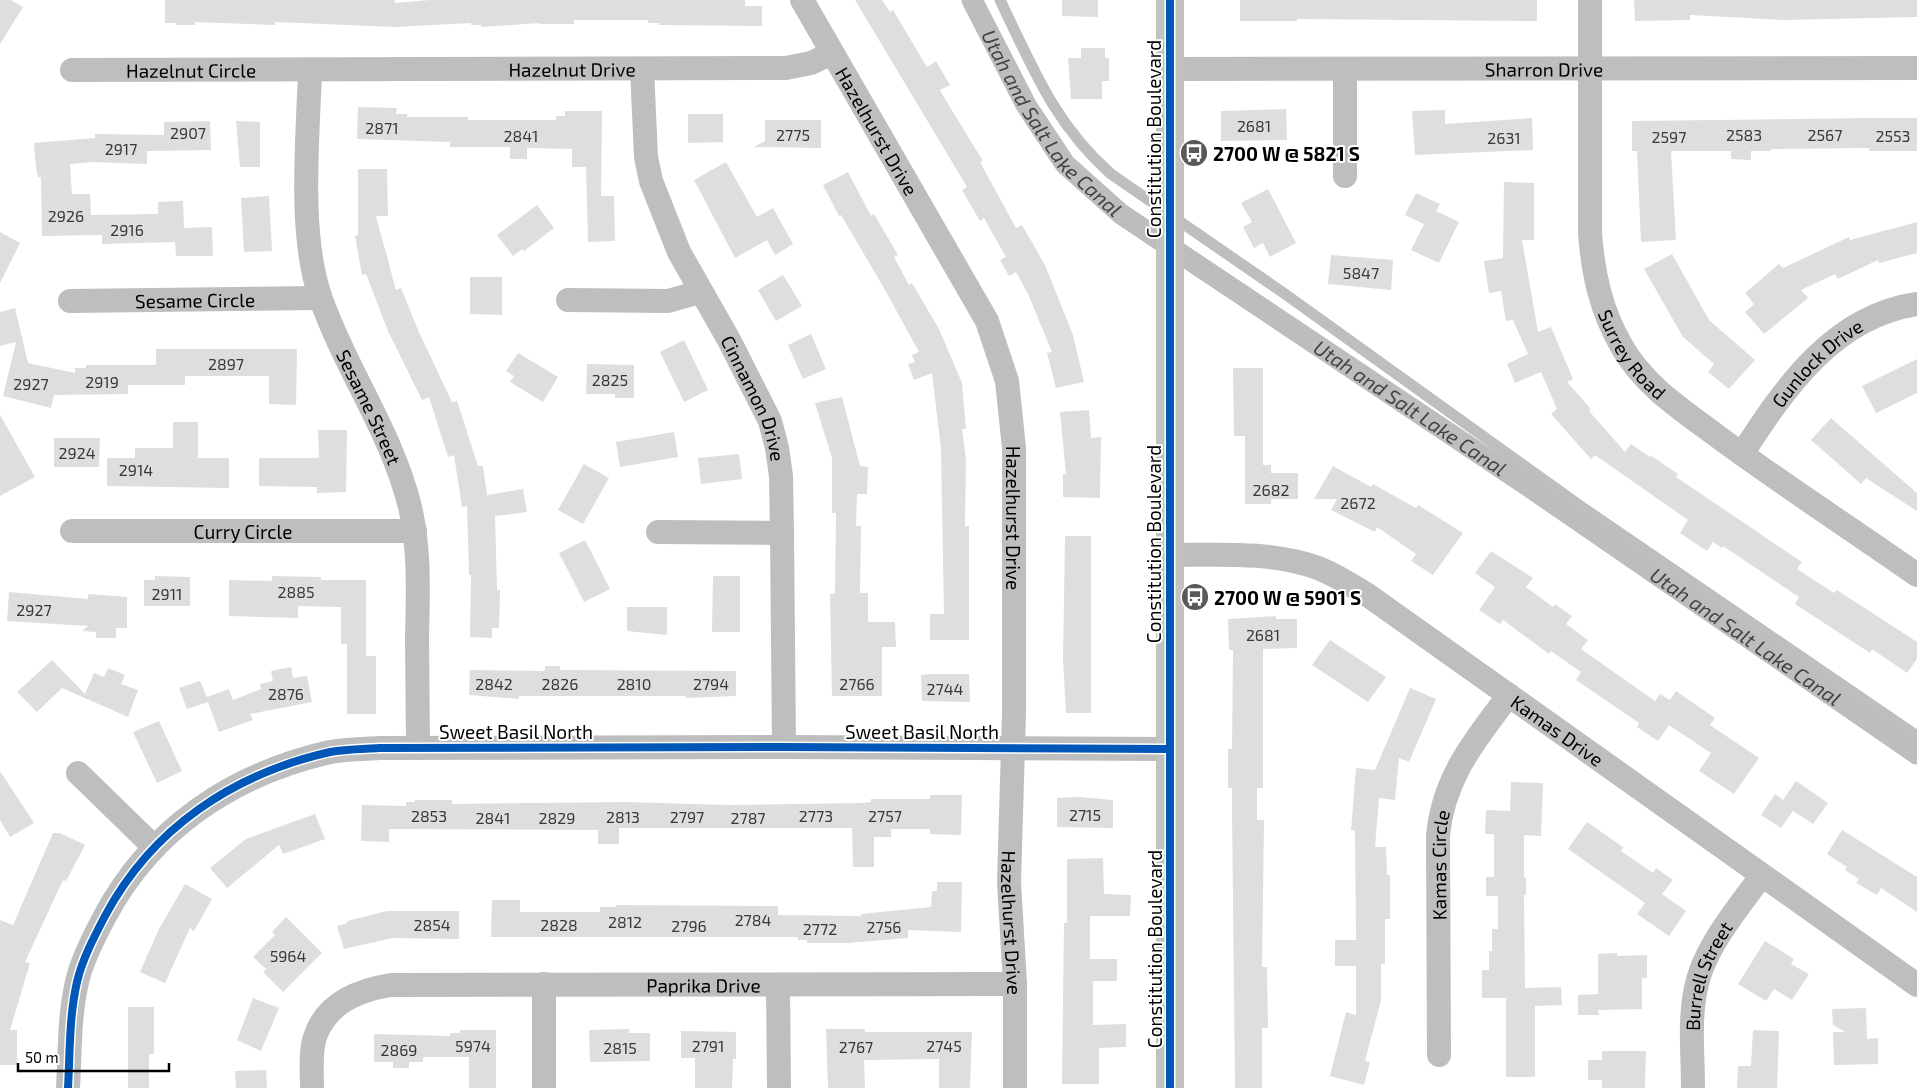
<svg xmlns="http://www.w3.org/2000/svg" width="1917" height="1088" font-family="'Exo 2',sans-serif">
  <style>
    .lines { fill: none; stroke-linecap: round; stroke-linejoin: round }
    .canal { stroke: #bdbdbd; stroke-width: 21 }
    .building { fill: #dedede }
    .service { stroke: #bebebe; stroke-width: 11 }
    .minor { stroke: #bebebe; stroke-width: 24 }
    .secondary { stroke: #c2c2c2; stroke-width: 28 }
    .cycleway-casing { stroke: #fff; stroke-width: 11 }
    .cycleway { stroke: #0057b8; stroke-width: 8 }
    .labels { text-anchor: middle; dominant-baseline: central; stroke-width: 4; stroke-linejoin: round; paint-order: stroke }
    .number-label { font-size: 16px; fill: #383838 }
    .street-label { font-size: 19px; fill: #000; stroke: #fff }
    .poi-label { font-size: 19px; font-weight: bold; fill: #000; stroke: #fff; text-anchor: start }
    .water-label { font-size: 20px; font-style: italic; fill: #424242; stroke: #fff }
  </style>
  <rect width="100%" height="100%" fill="#fff"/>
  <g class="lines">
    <path class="canal" id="s1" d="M972,0L1026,105L1065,164L1121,214L1528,486L1917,754"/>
  </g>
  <path class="building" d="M0,0H11L23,7L0,44Z
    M165,0H395V3L430,0H745V6H762V26L659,25V23H648V20H574V24H539V23L481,27V25H471V23L395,27L275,22V25L195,22V25H176V23H165Z
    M855,0H882L890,12L893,10L925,64L927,67L936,61L950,85L940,90L942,94L983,161L980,162L1016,228L1022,225L1045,265L1073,335L1084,382L1056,388L1047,353L1052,352L1028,294L1016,272L1009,276L1000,260L1006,257L984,218L980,221L962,190L967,187Z
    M1062,0H1098V17L1062,16Z
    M1240,0H1537V21L1297,19V21H1240Z
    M1634,0H1917V17L1783,20L1690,15V20L1635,21Z
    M1081,48H1105V58H1109V81H1102V99H1071L1068,58H1081Z
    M358,107L397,108L396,114H407V117H468V120H556V116H565V111H602L601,196H614L615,241L588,242L586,167H572V149L527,148V159H510V147H450V142L357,139Z
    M1286,109L1287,140L1221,141V111Z
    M1445,110V124L1532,118L1533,150L1415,155L1412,111Z
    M688,114H723V142L688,143Z
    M1869,118H1917V151H1869V148L1771,149V151H1751V160L1731,159V151H1671L1676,240L1641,242L1637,151H1632V121Z
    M765,120H821V148L754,147L765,141Z
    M210,121L211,150L147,151V164L93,162L70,164L72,194H90L91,215L158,214V202L183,201L184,228L212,227L213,256H176L175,242L102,244V235L42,236L41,177H38L36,168L34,143L95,138V134L164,135V122Z
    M236,121L260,122V167H240Z
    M726,162L757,217L773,208L793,244L775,255L767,240L735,258L694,180Z
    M358,169H387L388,216H376L396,290L401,288L418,330L452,402L457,401L478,466H483L487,495L523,489L527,512L495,516L497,590H500L499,628H492V638L470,637L471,575H469L467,506L462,507L454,455L448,457L429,397L422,400L388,331L366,274L362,275L355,236L358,235Z
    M848,172L871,216L874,214L898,255L894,257L909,285L912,283L939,329L962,383L966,429H962L966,460L965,526H969V640H930V614H944L941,449L932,373L914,380L908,364L915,362L912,355L919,352L884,288L841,215L839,216L823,185Z
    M1504,182L1534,183V240H1522L1538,332L1551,327L1573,379L1567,382L1591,409L1589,411L1625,452L1631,444L1650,457V455L1678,474L1676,477L1802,562L1797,569L1834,593L1837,590L1917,642V659L1907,673L1872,649L1870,653L1795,604L1799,597L1723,546L1722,548L1713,542L1707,551L1680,533L1688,520L1595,455L1591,459L1551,414L1557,409L1541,372L1515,383L1507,364L1528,354L1513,320L1506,321L1501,291L1489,293L1484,261L1503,258Z
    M1268,189L1296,243L1270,257L1263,243L1254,248L1243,227L1252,222L1241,203Z
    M1416,193L1440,204L1436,211L1459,222L1439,263L1411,250L1424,224L1405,215Z
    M269,196L272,251L244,252L241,198Z
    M537,205L554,228L524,251L522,249L513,256L497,235Z
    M1917,222V253L1879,263L1878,260L1838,279L1835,274L1801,290L1808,298L1764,334L1745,312L1754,304L1745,293L1779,264L1783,268L1849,237L1850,240Z
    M0,232L20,243L0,283Z
    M1672,254L1709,320L1755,360L1729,389L1708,372L1714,364L1683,337L1644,269Z
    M1331,255L1393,260L1391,290L1328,284Z
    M783,275L802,306L776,321L758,290Z
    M470,277H502V315L470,314Z
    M15,308L28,363L75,373V368H86V365H156V349H297L296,405L269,404V376H185V385H128V394L54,395L51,408L3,396L16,342L0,346V312Z
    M811,334L826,369L803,379L788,345Z
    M684,340L708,390L684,402L660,352Z
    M518,353L558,377L543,402L510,382L514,376L506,371Z
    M1917,359V393L1876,413L1862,386Z
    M587,364L634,365V398H615V394H586Z
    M1233,368H1263V465H1271V473H1298V499H1271V504H1245V436H1234Z
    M842,397L860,466L868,467L867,494H857L856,526H861L860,593H868V622H895L896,647H882V696H832L830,594L835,593L836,513H832V458L815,403Z
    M1089,410L1091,438L1101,437L1100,498L1063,497V474H1066L1060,412Z
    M0,415L35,477L0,496Z
    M1831,418L1917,493V511L1866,478L1861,484L1811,440Z
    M173,422H198V458H229V488L107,486V458H135V448H173Z
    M318,430H347L346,492L317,493V487L259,486V458H317L319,457Z
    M674,432L678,457L620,467L616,442Z
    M54,438H100L99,467H54Z
    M739,454L742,479L701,484L698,458Z
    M584,464L609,478L583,524L558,510Z
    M1333,466L1371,487L1373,484L1416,508L1418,505L1463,533L1433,575L1411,561L1416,554L1377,527L1375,532L1331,510L1337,499H1314Z
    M1065,536H1091V713H1066L1063,659Z
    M585,540L610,589L584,602L559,553Z
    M1491,551L1533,578L1526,587L1553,607L1555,604L1572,616L1566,624L1588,640L1581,649L1655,701L1660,694L1670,700L1676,691L1715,718L1710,725L1759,758L1734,794L1699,771L1711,753L1669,725L1658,741L1637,727L1639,723L1576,680L1581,672L1551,651L1549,654L1503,620L1500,624L1479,610L1495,587L1475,573Z
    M155,576L190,577V606H144V580H155Z
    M272,576L321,577V580H366V656H376V714H347V644H341V607L298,606V618L229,616V580L272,581Z
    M713,576H740V632H712Z
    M9,592L88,599V594L127,597V628H116V638H96V632L82,631L88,626L7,621Z
    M627,607H667V635L627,631Z
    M1276,616V619H1297V648L1263,649V788H1257V820H1264L1262,967H1267L1268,1028H1262V1088H1235L1232,807V788H1228V749H1232L1233,650H1229L1228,619Z
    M1330,640L1386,677L1368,702L1312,665Z
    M52,660L85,694L94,673L104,677L108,668L125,675L121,684L138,690L128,717L62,688L37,712L17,692Z
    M545,666H560V670L736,671V696L686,698V696H519V699L469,695L470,670L545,671Z
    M291,667L293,678L307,676L312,702L250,714L253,720L219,732L208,702L187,709L179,688L200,681L207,697L229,689L233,700L261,689L260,684L273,681L271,671Z
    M932,674H969L970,702L922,701L921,675Z
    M1410,688L1436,699L1409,762L1399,758L1395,800L1379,798L1375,847H1386L1387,875H1390V919H1385V964H1381V1000L1365,1061L1370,1062L1364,1085L1330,1076L1346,1012L1356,1015V966H1335V940H1356L1355,831L1351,830L1356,768L1375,770Z
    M159,721L182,771L157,783L133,732Z
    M0,771L34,823L10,837L0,820Z
    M1796,781L1828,803L1813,824L1793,811L1781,828L1761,815L1775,794L1783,800Z
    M1511,782L1543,783L1541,836L1524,835V877L1526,878V895H1524L1525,988L1561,987L1562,1005L1535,1006V1077H1506V998H1482V970H1489V951H1492V929H1498V896H1486V877H1494V834H1485L1486,810L1510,811Z
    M930,795H962L961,835L930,834V829H891V837H874V867H853L852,828H619V844H598V830L389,829V842L361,841L362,805L406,806V802H415V800H452V804L626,802L728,805L862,803L871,802V799H930Z
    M1080,797L1113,800V828L1057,827V798Z
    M315,814L325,839L283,854L279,845L227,888L210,868L246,839Z
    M1587,822L1623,847L1621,851L1653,873L1656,868L1673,880L1662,894L1686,911L1669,936L1637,914L1645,903L1568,849Z
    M1842,830L1917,877V912L1881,888L1877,895L1856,883L1859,879L1845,870L1847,867L1827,854Z
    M53,833H60L85,845L66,881L63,880L25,962L30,963L10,1030H17V1065H0V920L13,925Z
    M1103,858L1104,894L1131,895L1130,916H1090V959H1117V981H1093V1025L1126,1024V1047L1099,1048V1084H1062L1064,923H1067V859Z
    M937,882H962L961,932L908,930V938L847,943H807V940H798V937H491L492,900H520V912H600V907H616V905L778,906V915L861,916V914L931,907L932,891H937Z
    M185,884L212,899L194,931L190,928L165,983L140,972L159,929Z
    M387,911H459V939L392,938L344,949L337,926L347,923V921Z
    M286,917L322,953L283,992L263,972L266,969L253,957L275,935L272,932Z
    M1765,941L1794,959L1791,964L1809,974L1792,1000L1774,989L1766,1001L1738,984Z
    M1617,953V956L1647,955V978H1642V1009L1598,1010L1599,1015H1578V995L1598,994V954Z
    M253,998L279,1008L261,1051L237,1040Z
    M128,1007H154V1054H149V1088H128Z
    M1866,1008L1867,1039L1878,1038V1064L1834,1065L1833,1032H1845L1833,1025L1832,1009Z
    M629,1029V1033H650V1061L590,1062L589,1030Z
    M826,1029H865V1032H972L970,1088H939V1059L864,1060L865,1088H828Z
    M460,1030H496V1088H469V1057H423V1062H409V1068H393V1062H374V1034L450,1036V1033H460Z
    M1753,1030L1779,1031L1777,1088H1737L1738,1066H1751Z
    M681,1031L736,1032V1059H733L732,1088H695V1058H681Z
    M1602,1051H1646L1645,1088H1602V1080H1588V1060H1602Z
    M266,1070L267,1088H236L235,1071Z"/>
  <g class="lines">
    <path class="service" d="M1000,0C1032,66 1054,124 1111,174L1285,294L1579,505L1917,736"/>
    <g class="minor">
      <path id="s2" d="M802,0L987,321L1007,381L1014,448V713L1009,882L1015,984V1088"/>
      <path id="s3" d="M1590,0V233C1593,274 1601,310 1621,345C1643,385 1681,409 1717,436C1782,484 1850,528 1917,575"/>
      <path id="s4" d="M642,69L646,157L651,181L679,252L729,340L770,421L777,448L781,476L782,533L784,747"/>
      <path id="s5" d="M1170,69L1917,68"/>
      <path d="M1345,69V176"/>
      <path id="s6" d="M72,70L786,68L811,63L832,53"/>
      <path id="s7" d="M310,70C308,139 298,235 321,299C346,370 392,433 410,507C420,550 418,594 417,638C417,675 418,711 418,748"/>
      <path d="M568,300L668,301L700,292"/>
      <path id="s8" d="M70,301L320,298"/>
      <path id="s9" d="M1742,454C1784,389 1833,316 1917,304"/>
      <path id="s10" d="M72,531H415"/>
      <path d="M658,532L782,533"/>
      <path id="s11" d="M1169,555C1219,555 1271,551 1318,568C1336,575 1353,586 1369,596L1917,985"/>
      <path d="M78,773L154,847"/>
      <path d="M544,984V1088"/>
      <path d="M778,985L779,1088"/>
      <path id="s12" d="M1439,1055L1438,836C1443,778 1475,740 1509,695"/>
      <path d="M68,1088C70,1053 69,1017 77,982C82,960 94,937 105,916C152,828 233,774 330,752C345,749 363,749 379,748L784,747L1169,749"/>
      <path id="s13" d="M312,1088C312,1072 310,1052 315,1037C326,1003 359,990 391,985L1015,984"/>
      <path id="s14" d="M1693,1088C1693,1055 1689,1020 1696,988C1704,947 1738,909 1761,876"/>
    </g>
    <path class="secondary" d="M1170,0V1088"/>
    <defs>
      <path id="cycleway" d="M1170,0V1088
        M68,1088C70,1053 69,1017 77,982C82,960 94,937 105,916C152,828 233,774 330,752C345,749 363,749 379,748L784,747L1169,749"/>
    </defs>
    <use href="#cycleway" class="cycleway-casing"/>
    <use href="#cycleway" class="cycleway"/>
  </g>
  <defs>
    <symbol id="bus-disc" viewBox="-11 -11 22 22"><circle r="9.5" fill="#595959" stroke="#fff"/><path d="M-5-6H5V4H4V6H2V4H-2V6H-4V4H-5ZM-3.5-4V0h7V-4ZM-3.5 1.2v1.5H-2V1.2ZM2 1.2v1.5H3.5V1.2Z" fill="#fff"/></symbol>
  </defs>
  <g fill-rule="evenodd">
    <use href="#bus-disc" x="1178" y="137" width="32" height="32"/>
    <use href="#bus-disc" x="1179" y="581" width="32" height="32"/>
  </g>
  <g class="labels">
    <g class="number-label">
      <text x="1254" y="125">2681</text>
      <text x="382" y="127">2871</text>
      <text x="188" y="132">2907</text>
      <text x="793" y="134">2775</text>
      <text x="1744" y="134">2583</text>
      <text x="1825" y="134">2567</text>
      <text x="521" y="135">2841</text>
      <text x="1893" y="135">2553</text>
      <text x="1669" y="136">2597</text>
      <text x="1504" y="137">2631</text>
      <text x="121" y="148">2917</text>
      <text x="66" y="215">2926</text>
      <text x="127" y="229">2916</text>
      <text x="1361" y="272">5847</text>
      <text x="226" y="363">2897</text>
      <text x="610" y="379">2825</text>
      <text x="102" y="381">2919</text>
      <text x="31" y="383">2927</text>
      <text x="77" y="452">2924</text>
      <text x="136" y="469">2914</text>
      <text x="1271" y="489">2682</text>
      <text x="1358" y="502">2672</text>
      <text x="296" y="591">2885</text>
      <text x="167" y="593">2911</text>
      <text x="34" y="609">2927</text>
      <text x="1263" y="634">2681</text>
      <text x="494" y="683">2842</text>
      <text x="560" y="683">2826</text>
      <text x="634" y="683">2810</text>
      <text x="711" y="683">2794</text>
      <text x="857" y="683">2766</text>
      <text x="945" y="688">2744</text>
      <text x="286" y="693">2876</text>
      <text x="1085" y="814">2715</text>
      <text x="429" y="815">2853</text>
      <text x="816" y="815">2773</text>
      <text x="885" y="815">2757</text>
      <text x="623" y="816">2813</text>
      <text x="687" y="816">2797</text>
      <text x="493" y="817">2841</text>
      <text x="557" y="817">2829</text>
      <text x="748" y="817">2787</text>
      <text x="753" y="919">2784</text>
      <text x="625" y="921">2812</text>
      <text x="432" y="924">2854</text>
      <text x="559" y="924">2828</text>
      <text x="689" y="925">2796</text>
      <text x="884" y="926">2756</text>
      <text x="820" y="928">2772</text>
      <text x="288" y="955">5964</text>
      <text x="473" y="1045">5974</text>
      <text x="708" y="1045">2791</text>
      <text x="944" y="1045">2745</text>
      <text x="856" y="1046">2767</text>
      <text x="620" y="1047">2815</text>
      <text x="399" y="1049">2869</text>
    </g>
    <g class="street-label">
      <text stroke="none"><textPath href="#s6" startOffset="500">Hazelnut Drive</textPath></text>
      <text stroke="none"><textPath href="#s5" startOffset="374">Sharron Drive</textPath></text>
      <text stroke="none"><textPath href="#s6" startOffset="119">Hazelnut Circle</textPath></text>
      <text stroke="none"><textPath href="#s2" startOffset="151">Hazelhurst Drive</textPath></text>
      <text transform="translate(1153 139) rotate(-90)">Constitution Boulevard</text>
      <text stroke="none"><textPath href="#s8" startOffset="125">Sesame Circle</textPath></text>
      <text stroke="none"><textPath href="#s3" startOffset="364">Surrey Road</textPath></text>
      <text stroke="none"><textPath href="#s9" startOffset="119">Gunlock Drive</textPath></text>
      <text stroke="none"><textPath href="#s4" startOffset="354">Cinnamon Drive</textPath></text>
      <text stroke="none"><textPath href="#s7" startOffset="349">Sesame Street</textPath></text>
      <text stroke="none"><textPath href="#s2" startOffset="571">Hazelhurst Drive</textPath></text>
      <text stroke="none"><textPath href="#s10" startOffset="171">Curry Circle</textPath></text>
      <text transform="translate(1153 544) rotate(-90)">Constitution Boulevard</text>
      <text stroke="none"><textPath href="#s11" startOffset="440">Kamas Drive</textPath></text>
      <text x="516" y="731">Sweet Basil North</text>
      <text x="922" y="731">Sweet Basil North</text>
      <text stroke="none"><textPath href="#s12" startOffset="190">Kamas Circle</textPath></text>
      <text stroke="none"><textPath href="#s2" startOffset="976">Hazelhurst Drive</textPath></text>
      <text transform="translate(1154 949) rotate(-90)">Constitution Boulevard</text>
      <text stroke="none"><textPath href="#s14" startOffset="115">Burrell Street</textPath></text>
      <text stroke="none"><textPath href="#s13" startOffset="461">Paprika Drive</textPath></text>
    </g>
    <g class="poi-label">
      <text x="1213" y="153">2700 W @ 5821 S</text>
      <text x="1214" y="597">2700 W @ 5901 S</text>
    </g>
    <g class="water-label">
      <text stroke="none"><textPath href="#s1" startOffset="148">Utah and Salt Lake Canal</textPath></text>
      <text stroke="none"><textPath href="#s1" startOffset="612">Utah and Salt Lake Canal</textPath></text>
      <text stroke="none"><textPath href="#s1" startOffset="1018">Utah and Salt Lake Canal</textPath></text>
    </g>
  </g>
  <path d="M18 1063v8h151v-8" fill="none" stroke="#000000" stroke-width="2.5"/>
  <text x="25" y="1063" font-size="15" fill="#000000" stroke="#ffffff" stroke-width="4" paint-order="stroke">50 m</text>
</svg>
